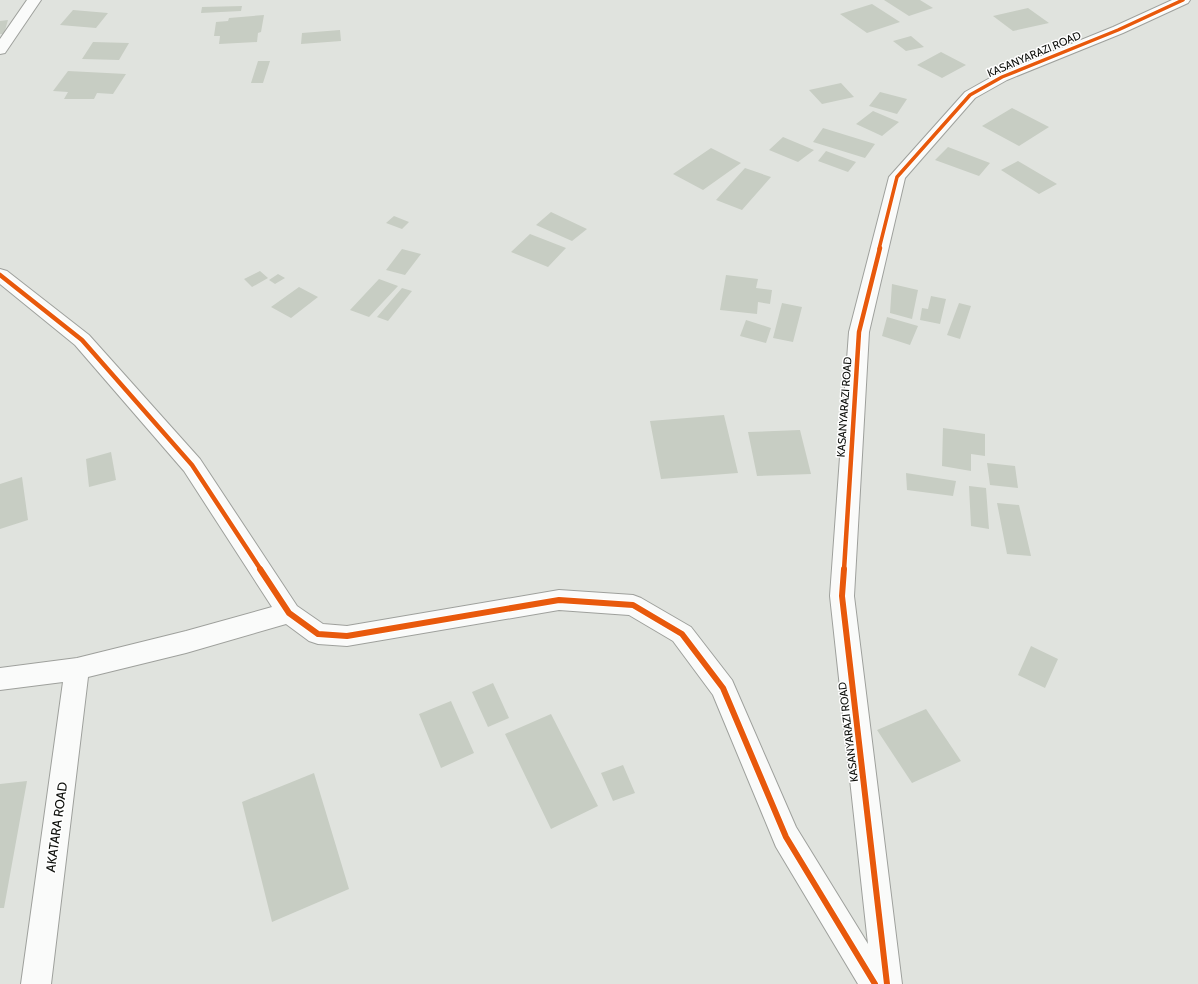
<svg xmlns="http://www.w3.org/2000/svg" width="1198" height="984" font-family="Cabin,sans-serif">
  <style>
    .building { fill: #c7cdc3 }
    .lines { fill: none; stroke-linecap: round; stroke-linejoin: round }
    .minor-casing { stroke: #9ea09c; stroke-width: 2 }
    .minor { fill: #fafbfa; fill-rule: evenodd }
    .cycleway-far2-casing { stroke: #fff; stroke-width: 5.5 }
    .cycleway-far1-casing { stroke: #fff; stroke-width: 7 }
    .cycleway-casing { stroke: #fff; stroke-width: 8 }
    .cycleway-far2 { stroke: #e8590c; stroke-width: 3.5 }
    .cycleway-far1 { stroke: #e8590c; stroke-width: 4.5 }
    .cycleway { stroke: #e8590c; stroke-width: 6 }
    .labels { text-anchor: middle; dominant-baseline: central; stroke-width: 3; stroke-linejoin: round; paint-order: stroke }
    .street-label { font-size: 11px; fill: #0d0f0b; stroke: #fff }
    .near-street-label { font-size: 13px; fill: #0d0f0b; stroke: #fff }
  </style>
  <rect width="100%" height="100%" fill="#e0e3de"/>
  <path class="building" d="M884,0H920L933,8L909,16Z
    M872,4L900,22L867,33L840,14Z
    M242,6L241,11L201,13L202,7Z
    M1028,8L1049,23L1013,31L993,16Z
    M73,10L108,13L96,28L60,25Z
    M264,15L261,32L258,33L257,42L219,44L220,36H214L216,22L228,21L229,18Z
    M8,20L4,34H0V21Z
    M340,30L341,41L301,44L302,33Z
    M911,36L924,47L906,51L893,41Z
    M93,42L129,43L119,60L82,59Z
    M941,52L966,65L942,78L917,65Z
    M258,61H270L263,83H251Z
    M68,71L126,74L113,94L97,93L94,99H64L68,92L53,91Z
    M841,83L854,97L822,104L809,90Z
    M880,92L907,99L897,114L869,106Z
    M1012,108L1049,127L1019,146L982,126Z
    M873,111L899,122L882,136L856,124Z
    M823,128L875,144L865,158L813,142Z
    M783,137L814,150L798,162L769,150Z
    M948,147L990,163L979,176L935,160Z
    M711,148L741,163L703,190L673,174Z
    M826,151L856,162L848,172L818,161Z
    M1018,161L1057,184L1039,194L1001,170Z
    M745,168L771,177L742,210L716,200Z
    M551,212L587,229L572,241L536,225Z
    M394,216L409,222L402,229L386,223Z
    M530,234L566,248L548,267L511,252Z
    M402,249L421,254L405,275L386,270Z
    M260,271L268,278L252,287L244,279Z
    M278,274L285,278L275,284L269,280Z
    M726,275L758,279L756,288L772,290L770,304L758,302L757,314L720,310Z
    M379,279L398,286L369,317L350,310Z
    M892,284L918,290L912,319L890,313Z
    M299,287L318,297L291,318L271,307Z
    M402,288L412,291L388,321L377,317Z
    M931,296L946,299L940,324L920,320L922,308L928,309Z
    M782,303L802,307L793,342L773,338Z
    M959,303L971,306L960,339L947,335Z
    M887,317L918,326L910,345L882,336Z
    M746,320L771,328L766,343L740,336Z
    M724,415L738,473L661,479L650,421Z
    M943,428L985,434V456L971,454V471L942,466Z
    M800,430L811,474L757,476L748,432Z
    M111,452L116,480L89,487L86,459Z
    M987,463L1015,466L1018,488L990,485Z
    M906,473L956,481L953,496L907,490Z
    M22,477L28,520L0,529V484Z
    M969,486L986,488L989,529L971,526Z
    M997,503L1019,505L1031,556L1007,554Z
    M1031,646L1058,659L1045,688L1018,675Z
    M493,683L509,718L488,727L472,692Z
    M451,701L474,753L441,768L419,714Z
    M926,709L961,761L912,783L877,730Z
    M551,714L598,806L551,829L505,734Z
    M623,765L635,793L613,801L601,773Z
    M314,773L349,889L272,922L242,802Z
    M27,781L4,908H0V784Z"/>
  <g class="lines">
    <defs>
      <path id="minor" d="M27,0H41L5,53L0,54V39Z
        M1172,0H1190L1188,3L1123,33L1007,80L975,98L905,178L869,332L854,596L902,984H858L776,847L713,695L673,641L629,615L559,610L347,646L318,644L309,641L286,624L186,653L88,677L51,984H21L63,682L0,690V668L77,658L186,631L272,607L184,471L75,345L0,284V269L7,271L89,335L200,459L297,606L323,624L347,626L559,590L633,595L641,598L691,627L732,680L796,827L868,944L830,596L849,332L889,177L965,92L997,74L1113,27Z"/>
    </defs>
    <use href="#minor" class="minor-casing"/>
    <use href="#minor" class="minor"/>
    <defs>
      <path id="cycleway-far2" d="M879,249L897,177L970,95L1002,77L1118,30L1183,0"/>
      <path id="cycleway-far1" d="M0,275L82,340L192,465L261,570
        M844,570L859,332L880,248"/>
      <path id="cycleway" d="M260,569L289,613L318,634L347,636L559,600L633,605L682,634L723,688L786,837L875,984
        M844,569L842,596L887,984"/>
    </defs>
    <use href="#cycleway-far2" class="cycleway-far2-casing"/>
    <use href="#cycleway-far1" class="cycleway-far1-casing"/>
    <use href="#cycleway" class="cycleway-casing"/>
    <use href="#cycleway-far2" class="cycleway-far2"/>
    <use href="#cycleway-far1" class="cycleway-far1"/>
    <use href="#cycleway" class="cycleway"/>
  </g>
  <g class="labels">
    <g class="street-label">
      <text transform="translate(1034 54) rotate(-23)">KASANYARAZI ROAD</text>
      <text transform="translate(844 407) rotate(-86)">KASANYARAZI ROAD</text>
      <text transform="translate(848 732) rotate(-97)">KASANYARAZI ROAD</text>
    </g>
    <g class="near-street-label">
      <text transform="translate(56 827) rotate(-82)">AKATARA ROAD</text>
    </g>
  </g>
</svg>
